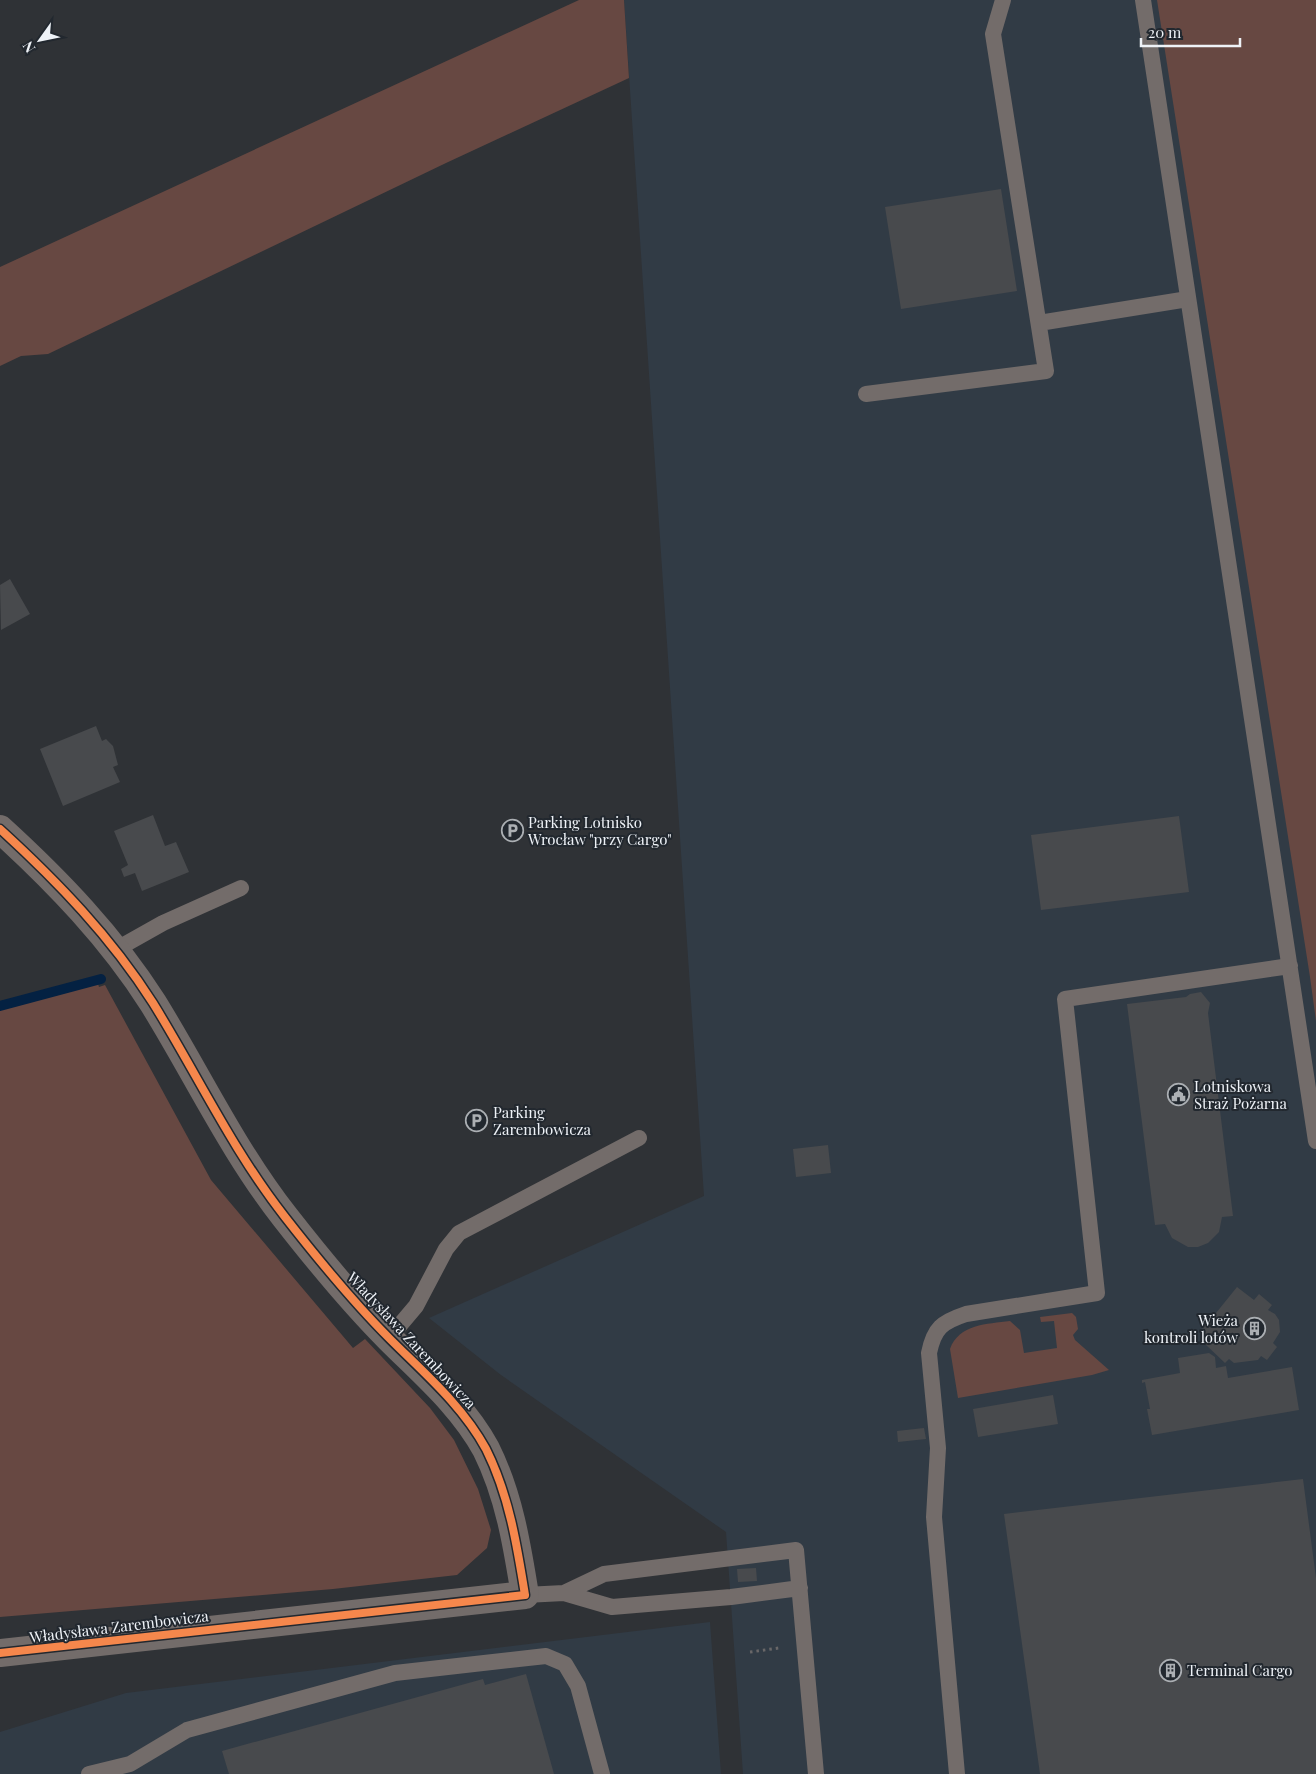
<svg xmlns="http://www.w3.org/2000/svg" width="1316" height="1774" font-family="'Playfair Display',serif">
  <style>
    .built { fill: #313b45 }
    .green { fill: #674842 }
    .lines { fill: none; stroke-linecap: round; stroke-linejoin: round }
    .stream { stroke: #042142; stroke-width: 10 }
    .building { fill: #484a4d }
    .path { stroke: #696768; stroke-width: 3; stroke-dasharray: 2.5 4; stroke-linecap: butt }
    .lane { stroke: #736c6a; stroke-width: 16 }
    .street { stroke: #736c6a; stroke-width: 28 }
    .cycleway-casing { stroke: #22282f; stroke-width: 11 }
    .cycleway { stroke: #f5874c; stroke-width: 8 }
    .labels { text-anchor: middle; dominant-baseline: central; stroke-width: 4; stroke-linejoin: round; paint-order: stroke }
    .poi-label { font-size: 15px; fill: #eef2f7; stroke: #22282f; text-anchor: start }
    .street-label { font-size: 15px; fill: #eef2f7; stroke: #22282f }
  </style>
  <rect width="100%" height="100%" fill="#2f3236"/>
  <path class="built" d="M624,0H1316V1774H743L726,1532L501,1375L429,1318L704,1196Z
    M710,1622L721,1774H0V1732L126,1693Z"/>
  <path class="green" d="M579,0H624L629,78L446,163L48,354L21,356L0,366V267Z
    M1157,0H1316V1021L1310,977Z
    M97,981L99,987L105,985L211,1180L353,1348L365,1339L430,1408L454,1440L478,1489L491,1530L487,1548L457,1575L333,1589L0,1617V1009Z
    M1072,1313L1076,1317L1078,1329L1073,1335L1075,1340L1109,1370L1092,1375L958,1398L950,1349C959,1324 987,1324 1010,1321L1020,1330L1024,1353L1057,1348L1054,1321L1041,1322L1040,1317Z"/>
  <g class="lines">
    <path class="stream" d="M0,1006L101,979"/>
  </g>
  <path class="building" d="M1001,189L1017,291L901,309L885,207Z
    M10,579L30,614L1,630L0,585Z
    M96,726L102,741L106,739L113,746L118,765L113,767L120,782L63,806L40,749Z
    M153,815L165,846L176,842L189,872L142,891L135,873L124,877L121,869L128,865L114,831Z
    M1179,816L1189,892L1041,910L1031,835Z
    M1201,992L1210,1003L1208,1013L1233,1216L1222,1217L1219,1232L1208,1243L1198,1247H1188L1172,1238L1165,1224L1155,1225L1127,1004L1186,997L1190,994Z
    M828,1145L831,1173L796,1177L793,1149Z
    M1237,1287L1254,1300L1259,1294L1272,1305L1268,1310L1275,1314L1279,1320L1280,1332L1273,1343L1277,1347L1267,1360L1261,1356L1258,1360L1234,1363L1229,1359L1225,1363L1205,1344L1202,1331L1206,1316L1208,1314L1212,1318Z
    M1209,1353L1215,1357L1216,1368L1226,1366L1228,1378L1292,1367L1299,1410L1152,1435L1147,1409H1150L1145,1382L1142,1383V1380L1180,1373L1178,1358Z
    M1053,1395L1058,1424L978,1437L973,1409Z
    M924,1428L926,1439L898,1442L897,1431Z
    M1303,1479L1316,1578V1774H1040L1004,1514Z
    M756,1568L757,1581L738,1582L737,1569Z
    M526,1674L554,1774H229L222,1751L483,1679L485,1685Z"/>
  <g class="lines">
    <path class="path" d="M750,1652L779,1648"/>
    <path class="lane" d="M1143,0L1316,1141
      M1039,323L1188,299
      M866,394L1046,371L993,34L1003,0
      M115,950L163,923L241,888
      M389,1338L416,1306L446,1249L459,1233L639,1138
      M564,1593L604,1574L796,1550L816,1774
      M525,1595L564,1593L612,1607L731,1597L800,1588
      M89,1774L130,1764L187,1730L395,1673L546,1656L565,1664L578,1686L602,1774
      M957,1774L934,1517L938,1448L929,1353C934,1328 942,1322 966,1314L1097,1293L1065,999L1290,966"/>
    <path class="street" d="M0,829C57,881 111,937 153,1003C197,1074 233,1151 285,1217C317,1258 352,1301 390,1339C424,1373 462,1405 486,1449C509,1495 517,1545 525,1595L0,1653"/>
    <defs>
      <path id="cycleway" d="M0,829C57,881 111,937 153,1003C197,1074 233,1151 285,1217C317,1258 352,1301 390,1339C424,1373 462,1405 486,1449C509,1495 517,1545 525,1595L0,1653"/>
    </defs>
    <use href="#cycleway" class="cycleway-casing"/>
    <use href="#cycleway" class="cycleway"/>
  </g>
  <defs>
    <symbol id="parking-ring" viewBox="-11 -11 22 22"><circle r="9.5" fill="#22282f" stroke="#abafb3" stroke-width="1.5"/><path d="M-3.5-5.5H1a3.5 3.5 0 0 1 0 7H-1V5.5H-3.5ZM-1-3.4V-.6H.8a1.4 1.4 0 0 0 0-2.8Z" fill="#abafb3"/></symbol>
    <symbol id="civic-ring" viewBox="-11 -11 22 22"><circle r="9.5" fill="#22282f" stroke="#abafb3" stroke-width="1.5"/><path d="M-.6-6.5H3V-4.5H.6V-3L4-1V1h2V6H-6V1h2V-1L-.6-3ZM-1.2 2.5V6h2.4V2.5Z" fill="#abafb3"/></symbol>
    <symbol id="building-ring" viewBox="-11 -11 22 22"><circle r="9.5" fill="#22282f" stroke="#abafb3" stroke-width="1.5"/><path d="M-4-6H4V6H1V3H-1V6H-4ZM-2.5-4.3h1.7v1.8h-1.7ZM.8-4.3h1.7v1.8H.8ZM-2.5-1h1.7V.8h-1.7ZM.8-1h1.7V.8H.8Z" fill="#abafb3"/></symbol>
  </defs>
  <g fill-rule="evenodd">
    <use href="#parking-ring" x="500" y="818" width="25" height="25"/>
    <use href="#civic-ring" x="1166" y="1082" width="25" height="25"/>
    <use href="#parking-ring" x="464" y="1108" width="25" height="25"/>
    <use href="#building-ring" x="1242" y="1316" width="25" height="25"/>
    <use href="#building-ring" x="1158" y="1658" width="25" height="25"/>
  </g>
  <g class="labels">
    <g class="poi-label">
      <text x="528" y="822">Parking Lotnisko<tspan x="528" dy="17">Wrocław "przy Cargo"</tspan></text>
      <text x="1194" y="1086">Lotniskowa<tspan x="1194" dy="17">Straż Pożarna</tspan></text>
      <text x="493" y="1112">Parking<tspan x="493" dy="17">Zarembowicza</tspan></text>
      <text x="1238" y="1320" text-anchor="end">Wieża<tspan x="1238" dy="17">kontroli lotów</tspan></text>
      <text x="1187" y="1670">Terminal Cargo</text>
    </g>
    <g class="street-label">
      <text transform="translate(412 1340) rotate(47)">Władysława Zarembowicza</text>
      <text transform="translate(119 1626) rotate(-7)">Władysława Zarembowicza</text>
    </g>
  </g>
  <g transform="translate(40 40) rotate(237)" stroke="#22282f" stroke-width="4" paint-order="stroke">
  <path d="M0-4L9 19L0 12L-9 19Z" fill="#eef2f7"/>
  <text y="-8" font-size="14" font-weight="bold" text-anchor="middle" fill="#eef2f7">N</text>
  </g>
  <path d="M1141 38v8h99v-8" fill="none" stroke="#eef2f7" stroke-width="2.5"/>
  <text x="1148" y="38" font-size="15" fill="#eef2f7" stroke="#22282f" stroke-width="4" paint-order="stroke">20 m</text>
</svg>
